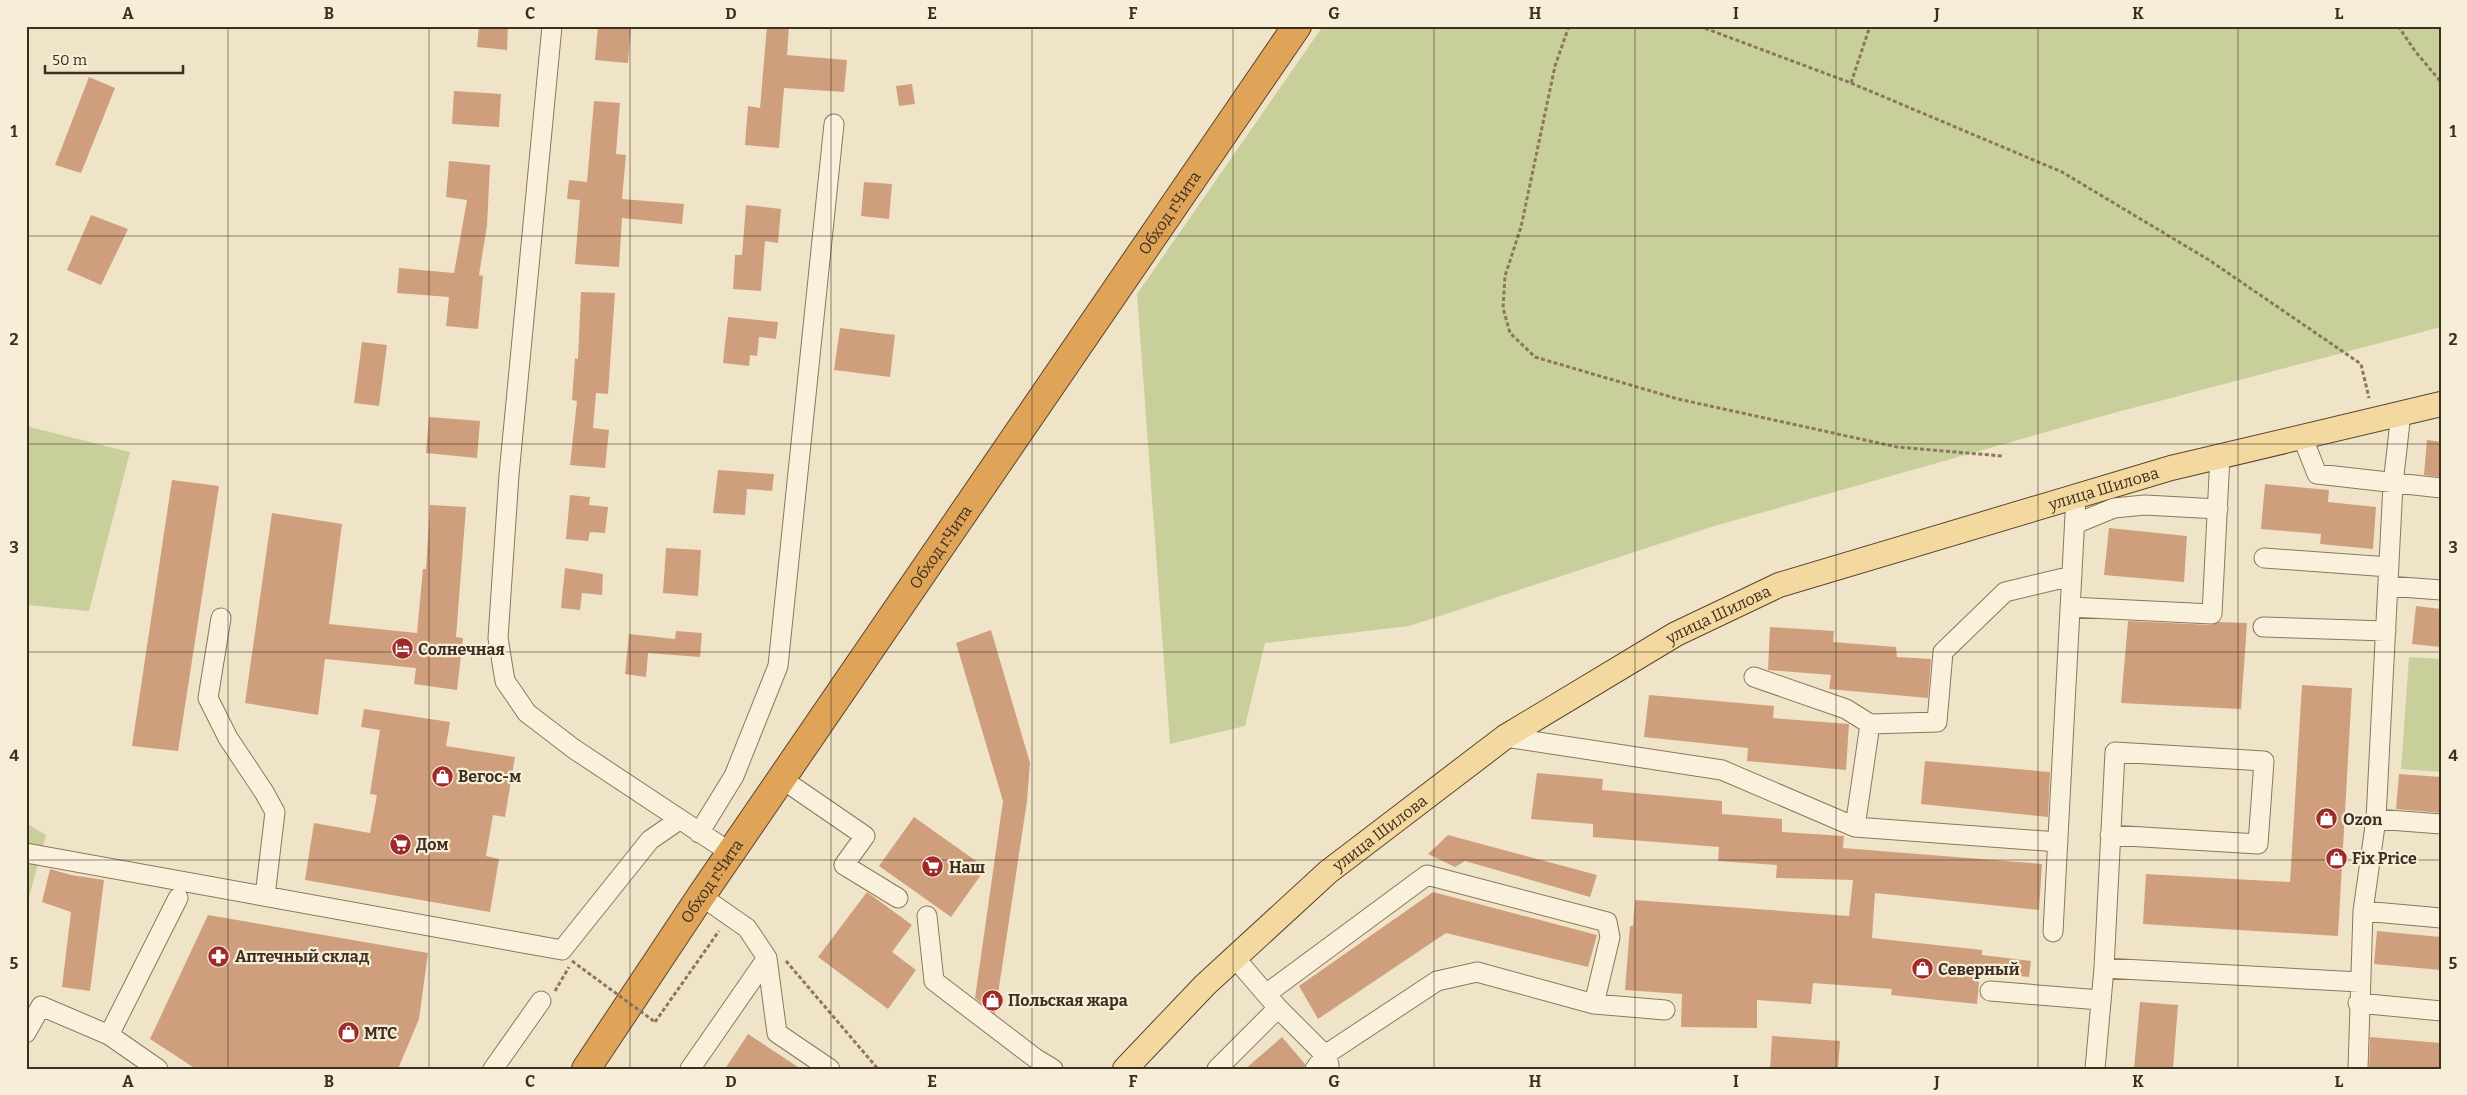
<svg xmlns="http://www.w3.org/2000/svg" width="2467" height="1095" font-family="Bitter,serif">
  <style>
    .green { fill: #c9cf9b }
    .building { fill: #cf9f7d }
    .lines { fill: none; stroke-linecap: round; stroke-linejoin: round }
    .minor-casing { stroke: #8d765c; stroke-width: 21 }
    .major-casing { stroke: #5b4430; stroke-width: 26 }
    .highway-casing { stroke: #5b4430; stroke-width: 30 }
    .path { stroke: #8d765c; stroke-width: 3; stroke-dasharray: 4 2.5; stroke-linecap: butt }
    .minor { stroke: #faf1dc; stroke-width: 19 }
    .major { stroke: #f3d9a0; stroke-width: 24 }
    .highway { stroke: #e0a458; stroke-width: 28 }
    .path-bridge { stroke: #8d765c; stroke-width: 3; stroke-dasharray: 4 2.5; stroke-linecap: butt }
    .grid { fill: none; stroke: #3d2e20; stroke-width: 1; stroke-opacity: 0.55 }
    .labels { text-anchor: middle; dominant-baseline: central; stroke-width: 4.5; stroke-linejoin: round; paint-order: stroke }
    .street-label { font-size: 16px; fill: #3d2e20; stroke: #f7eed8 }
    .poi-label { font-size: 16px; font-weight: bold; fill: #3d2e20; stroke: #f7eed8; text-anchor: start }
    .neatline { fill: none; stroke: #3d2e20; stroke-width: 2 }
    .grid-label { font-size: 16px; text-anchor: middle; font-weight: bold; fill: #3d2e20 }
  </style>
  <rect width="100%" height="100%" fill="#f0e4c8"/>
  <path class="green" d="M1323,26H2441V327L2110,414L1711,527L1409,626L1265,643L1245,726L1170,744L1137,294Z
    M26,426L130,452L89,611L26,605Z
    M2409,657L2441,659V772L2401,769Z
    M26,823L46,835L26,908Z"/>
  <path class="building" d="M479,26H508L507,50L477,47Z
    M598,26L631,28L628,63L595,60Z
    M767,26H789L787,55L847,60L844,92L784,88L779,148L745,145L748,106L760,108Z
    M89,77L115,88L81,173L55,165Z
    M912,84L915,104L899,106L896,86Z
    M454,91L501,94L499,127L452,124Z
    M594,101L620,103L616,154L626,155L622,199L684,204L682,224L622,218L619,267L575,264L580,200L567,199L569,180L587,182Z
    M449,161L490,165L487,226L479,275L483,276L478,329L446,326L449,297L397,293L399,268L454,273L467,200L446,197Z
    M864,182L892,184L889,219L861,216Z
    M746,205L781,209L778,243L765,241L761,291L733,289L735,255H742Z
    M91,215L128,229L101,285L67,270Z
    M581,292L615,293L608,394L596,393L593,428L609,430L605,468L570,465L577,401L572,400L575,358L578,359Z
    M728,317L778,322L776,339L759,337L757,356L750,355L749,366L723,363Z
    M840,328L895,335L890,377L834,370Z
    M362,342L387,345L379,406L354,403Z
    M429,417L480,421L477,458L426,453Z
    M2427,440L2441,442V477L2424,475Z
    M718,470L774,474L772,491L747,489L745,515L713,513Z
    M172,480L219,486L178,751L132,746Z
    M2265,484L2329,490L2328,502L2376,507L2373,549L2320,544L2321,534L2261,529Z
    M570,495L590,497L589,505L608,507L605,533L590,532L588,541L566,539Z
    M430,505L466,507L456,637L463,638L457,690L414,684L416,668L325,659L318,715L245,703L272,513L342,524L329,624L417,633L423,569H426Z
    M2109,528L2187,536L2184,582L2104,575Z
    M666,548L701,550L698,596L663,593Z
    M565,568L603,574L602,595L582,593L580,610L561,608Z
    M2416,606L2441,609V647L2412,644Z
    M2128,621L2211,625L2219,622L2247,623L2241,709L2121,703Z
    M1770,627L1834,631L1833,642L1896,647L1897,657L1931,659L1928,698L1829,689L1831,675L1768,670Z
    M991,630L1030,763L1027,801L995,1014L975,998L1003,801L956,643Z
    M676,631L702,633L700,657L648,653L646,677L625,674L629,634L675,639Z
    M2302,685L2352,688L2338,936L2143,924L2146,874L2290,882Z
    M1649,695L1774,706L1773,718L1849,724L1846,770L1747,761L1748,748L1644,737Z
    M364,709L450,722L446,746L515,757L505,817L493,815L486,856L499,859L490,912L305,880L314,823L370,833L377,795L370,794L380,730L361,727Z
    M1925,761L2050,772L2048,817L1921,804Z
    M1537,773L1603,779L1602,790L1722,801V814L1782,819V832L1844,836L1843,848L2042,864L2039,910L1875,893L1872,938L1982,950V955L2031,961L2029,977L1980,972L1977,1004L1891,995L1892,989L1813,983L1811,1004L1757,1000V1028L1681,1027L1682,994L1625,990L1630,926H1633L1635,900L1849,916L1853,880L1776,878L1777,865L1718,861L1719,847L1593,837V824L1531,819Z
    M2399,774L2441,777V813L2396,809Z
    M914,817L986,868L951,917L879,866Z
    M1448,835L1597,875L1590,897L1465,861L1455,867L1428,854Z
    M50,869L71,875L104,880L90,991L62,987L71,912L42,902Z
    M867,892L912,925L892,952L916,970L888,1009L818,957Z
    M1433,892L1597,935L1588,967L1446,933L1318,1019L1299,986Z
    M208,915L428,953L419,1019L398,1069H196L150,1039Z
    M2377,931L2441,937V970L2374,964Z
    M2140,1002L2178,1005L2173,1069H2134Z
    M748,1034L801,1069H725Z
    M1772,1036L1840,1041L1838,1069H1770Z
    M1282,1037L1305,1064L1304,1069H1245Z
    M2370,1037L2441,1043V1069H2369Z"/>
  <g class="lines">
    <defs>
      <path id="minor" d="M552,26L509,475L498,638L505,681L527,713L574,749L731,853
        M2302,436L2317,474L2441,488
        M2075,524L2114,508L2145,505L2218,509
        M2264,558L2389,567
        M2388,586L2441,590
        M2070,607L2212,614L2220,456
        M221,618L208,698L228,738L264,792L275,812L265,896
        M2263,627L2386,631
        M1754,677L1846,709L1870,724
        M1505,737L1722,770L1855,827L2058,842
        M782,779L865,836L844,865L898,898
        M2376,819L2441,824
        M1855,827L1870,724L1937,722L1943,652L2005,592L2072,576
        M699,833L734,776L778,666L834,124
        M26,853L562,950L650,840L679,820
        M701,896L747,928L767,958L777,1033L830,1069
        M2363,911L2441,918
        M927,916L934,981L1035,1058L1053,1069
        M2053,932L2076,496
        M1235,958L1278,1008L1325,1055L1329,1065
        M2104,968L2360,982
        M1990,991L2100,1000
        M1266,994L1427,875L1607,922L1610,937L1594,1004
        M2358,1003L2441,1011
        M26,1033L41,1006L109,1035
        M158,1069L109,1035L178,898
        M493,1069L541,1001
        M690,1069L767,958
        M1217,1069L1278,1008
        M1315,1069L1325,1055L1437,981L1477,972L1594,1004L1665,1010
        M2095,1069L2104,968L2115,752L2264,761L2258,844L2110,835
        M2358,1069L2363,911L2376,819L2393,484L2401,413"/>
      <g id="major">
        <path id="s1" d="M1125,1069L1205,985L1328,872L1505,737L1676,634L1779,585L2171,468L2441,404"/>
      </g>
      <g id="highway">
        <path id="s2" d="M586,1069L701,896L1297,26"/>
      </g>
    </defs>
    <use href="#minor" class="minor-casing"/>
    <use href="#major" class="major-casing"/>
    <use href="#highway" class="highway-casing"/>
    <path class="path" d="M1569,26L1555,66L1521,227L1505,276L1503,308L1510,333L1535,357L1678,399L1897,447L2002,456
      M1699,26L1851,83L1870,26
      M2398,26L2415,51L2441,82
      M1851,83L2062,172L2209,260L2361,364L2369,398
      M786,961L878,1069
      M555,991L569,967
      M655,1022L719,931"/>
    <use href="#minor" class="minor"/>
    <use href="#major" class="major"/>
    <use href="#highway" class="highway"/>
    <path class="path-bridge" d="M572,961L655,1022"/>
  </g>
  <path class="grid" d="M228,26V1069M429,26V1069M630,26V1069M831,26V1069M1032,26V1069M1233,26V1069M1434,26V1069M1635,26V1069M1836,26V1069M2038,26V1069M2238,26V1069M26,236H2441M26,444H2441M26,652H2441M26,860H2441"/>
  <defs>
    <symbol id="hotel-disc" viewBox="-11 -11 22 22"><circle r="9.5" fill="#9e2a2b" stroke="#f7eed8"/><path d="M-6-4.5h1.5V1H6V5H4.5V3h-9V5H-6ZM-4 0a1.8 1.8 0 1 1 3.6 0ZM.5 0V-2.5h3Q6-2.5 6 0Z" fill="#fff"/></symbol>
    <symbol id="shop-disc" viewBox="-11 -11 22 22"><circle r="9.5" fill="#9e2a2b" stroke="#f7eed8"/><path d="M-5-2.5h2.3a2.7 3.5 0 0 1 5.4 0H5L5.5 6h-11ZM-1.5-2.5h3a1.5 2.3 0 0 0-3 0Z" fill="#fff"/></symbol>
    <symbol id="supermarket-disc" viewBox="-11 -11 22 22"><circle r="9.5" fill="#9e2a2b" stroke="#f7eed8"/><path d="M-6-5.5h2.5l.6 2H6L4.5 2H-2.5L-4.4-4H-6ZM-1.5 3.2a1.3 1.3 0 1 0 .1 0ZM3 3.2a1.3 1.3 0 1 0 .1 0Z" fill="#fff"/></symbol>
    <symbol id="pharmacy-disc" viewBox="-11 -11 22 22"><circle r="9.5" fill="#9e2a2b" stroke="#f7eed8"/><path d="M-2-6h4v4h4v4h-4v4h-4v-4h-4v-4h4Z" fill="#fff"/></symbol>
  </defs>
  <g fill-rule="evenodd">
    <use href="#hotel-disc" x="390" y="636" width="25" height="25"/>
    <use href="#shop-disc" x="430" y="764" width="25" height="25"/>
    <use href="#shop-disc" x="2314" y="806" width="25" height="25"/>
    <use href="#supermarket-disc" x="388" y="832" width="25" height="25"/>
    <use href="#shop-disc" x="2324" y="846" width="25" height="25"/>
    <use href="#supermarket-disc" x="920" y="854" width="25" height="25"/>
    <use href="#pharmacy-disc" x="206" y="944" width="25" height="25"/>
    <use href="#shop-disc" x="1910" y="956" width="25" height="25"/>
    <use href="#shop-disc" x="980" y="988" width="25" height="25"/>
    <use href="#shop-disc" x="336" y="1020" width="25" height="25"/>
  </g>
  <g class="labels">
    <g class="street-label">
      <text stroke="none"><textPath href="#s2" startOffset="1036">Обход г.Чита</textPath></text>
      <text stroke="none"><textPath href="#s1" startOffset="1158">улица Шилова</textPath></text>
      <text stroke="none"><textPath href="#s2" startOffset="631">Обход г.Чита</textPath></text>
      <text stroke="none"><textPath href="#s1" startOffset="752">улица Шилова</textPath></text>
      <text stroke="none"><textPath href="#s1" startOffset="348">улица Шилова</textPath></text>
      <text stroke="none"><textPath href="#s2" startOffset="226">Обход г.Чита</textPath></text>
    </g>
    <g class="poi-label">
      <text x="418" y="649">Солнечная</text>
      <text x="458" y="776">Вегос-м</text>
      <text x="2343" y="819">Ozon</text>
      <text x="416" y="844">Дом</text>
      <text x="2352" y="858">Fix Price</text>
      <text x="949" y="867">Наш</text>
      <text x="235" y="956">Аптечный склад</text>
      <text x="1938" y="969">Северный</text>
      <text x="1008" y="1000">Польская жара</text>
      <text x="364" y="1033">МТС</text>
    </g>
  </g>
  <rect width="2467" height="1095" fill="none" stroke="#f7eed8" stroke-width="55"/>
  <path d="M45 65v8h138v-8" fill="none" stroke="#3d2e20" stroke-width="2.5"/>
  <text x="52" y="65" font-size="15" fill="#3d2e20" stroke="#f7eed8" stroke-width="4" paint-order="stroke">50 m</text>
  <rect x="28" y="28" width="2412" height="1040" class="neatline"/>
  <g class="grid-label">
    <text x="128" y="19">A</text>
    <text x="329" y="19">B</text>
    <text x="530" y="19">C</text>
    <text x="731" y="19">D</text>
    <text x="932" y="19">E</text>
    <text x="1133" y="19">F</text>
    <text x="1334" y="19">G</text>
    <text x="1535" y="19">H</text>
    <text x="1736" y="19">I</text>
    <text x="1937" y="19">J</text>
    <text x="2138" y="19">K</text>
    <text x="2339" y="19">L</text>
    <text x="14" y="137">1</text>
    <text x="2453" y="137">1</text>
    <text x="14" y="345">2</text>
    <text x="2453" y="345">2</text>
    <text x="14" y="553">3</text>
    <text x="2453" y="553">3</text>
    <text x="14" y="761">4</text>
    <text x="2453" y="761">4</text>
    <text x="14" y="969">5</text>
    <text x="2453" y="969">5</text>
    <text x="128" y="1087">A</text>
    <text x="329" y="1087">B</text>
    <text x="530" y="1087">C</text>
    <text x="731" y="1087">D</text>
    <text x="932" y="1087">E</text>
    <text x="1133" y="1087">F</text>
    <text x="1334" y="1087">G</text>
    <text x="1535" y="1087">H</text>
    <text x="1736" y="1087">I</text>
    <text x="1937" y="1087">J</text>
    <text x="2138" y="1087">K</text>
    <text x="2339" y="1087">L</text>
  </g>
</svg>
